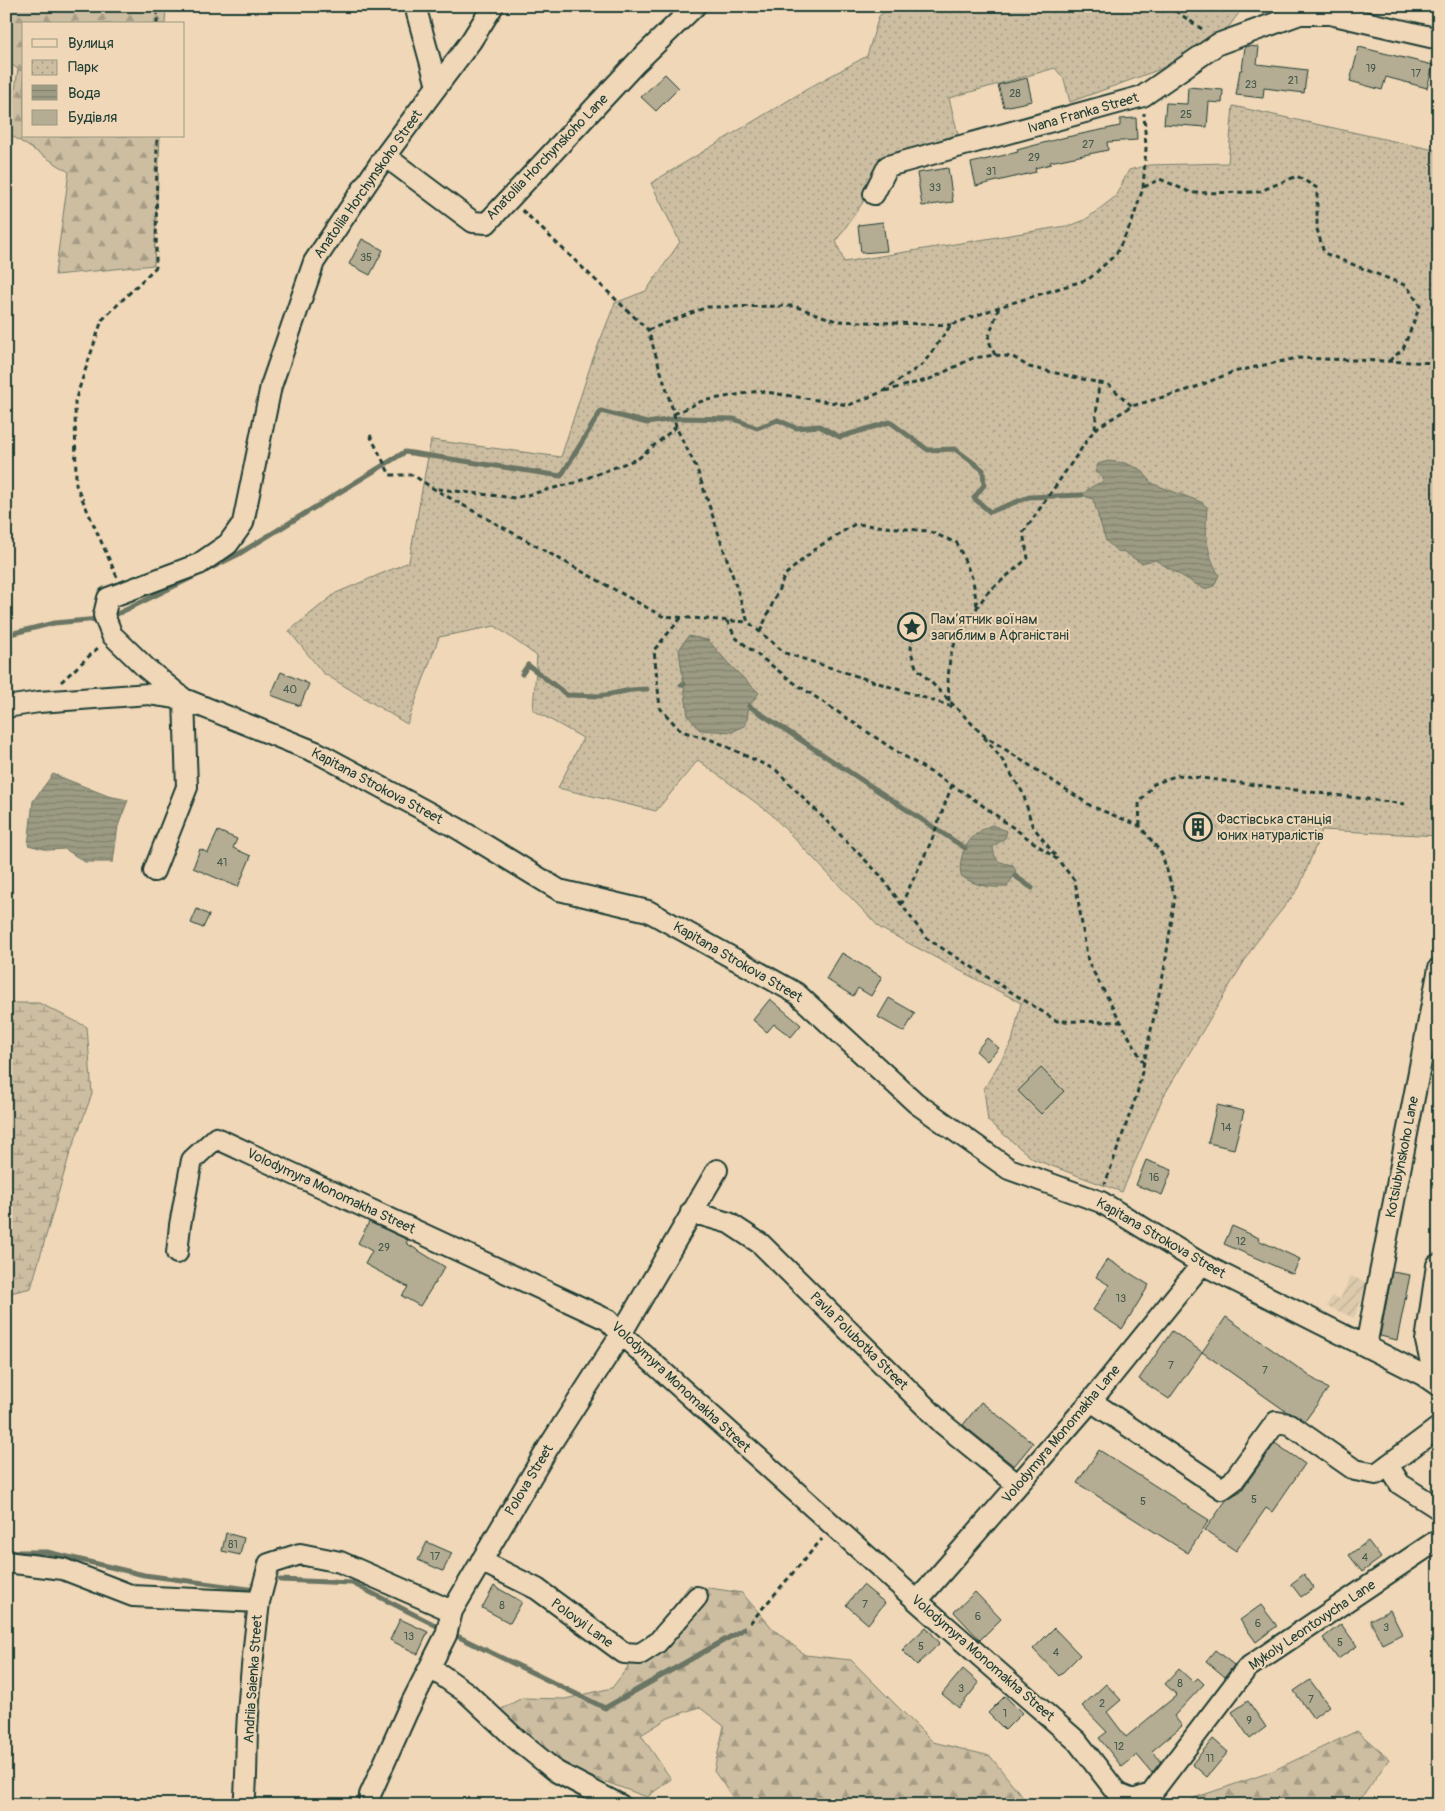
<svg xmlns="http://www.w3.org/2000/svg" width="1445" height="1811" font-family="Pangolin,sans-serif">
  <style>
    .industrial { fill: url(#industrial-furrows) }
    .forest { fill: url(#forest-firs); stroke: #767e6b }
    .wetland { fill: url(#wetland-marsh); stroke: #767e6b }
    .park { fill: url(#park-dots); stroke: #767e6b }
    .water { fill: url(#water-rules); stroke: #6b7563 }
    .lines { fill: none; stroke-linecap: round; stroke-linejoin: round }
    .stream { stroke: #6b7563; stroke-width: 5 }
    .building { fill: #b4ac93; stroke: #1f3d34 }
    .minor-casing { stroke: #1f3d34; stroke-width: 24 }
    .path { stroke: #1f3d34; stroke-width: 3; stroke-dasharray: 5 4; stroke-linecap: butt }
    .minor { stroke: #efd7b7; stroke-width: 20 }
    .labels { text-anchor: middle; dominant-baseline: central; stroke-width: 4; stroke-linejoin: round; paint-order: stroke }
    .number-label { font-size: 11px; fill: #44594c }
    .street-label { font-size: 14px; fill: #1f3d34; stroke: #efd7b7 }
    .poi-label { font-size: 14px; fill: #1f3d34; stroke: #efd7b7; text-anchor: start }
  </style>
  <defs>
    <pattern id="industrial-furrows" width="10" height="10" patternUnits="userSpaceOnUse" patternTransform="scale(1.25)"><rect width="10" height="10" fill="#ddcaac"/><path d="M-1 1l2-2M0 10L10 0M9 11l2-2" fill="none" stroke="#bdae95"/></pattern>
    <pattern id="forest-firs" width="22" height="20" patternUnits="userSpaceOnUse" patternTransform="scale(1.25)"><rect width="22" height="20" fill="#cdbea2"/><path d="M5 1l3.5 6h-7zM16 11l3.5 6h-7z" fill="#a69c85"/></pattern>
    <pattern id="wetland-marsh" width="20" height="14" patternUnits="userSpaceOnUse" patternTransform="scale(1.25)"><rect width="20" height="14" fill="#cdbea2"/><path d="M1 5h8M5 5V1M11 12h8M15 12V8" fill="none" stroke="#a69c85"/></pattern>
    <pattern id="park-dots" width="8" height="8" patternUnits="userSpaceOnUse" patternTransform="scale(1.25)"><rect width="8" height="8" fill="#cdbea2"/><path d="M2 2h.1M6 6h.1" fill="none" stroke="#a69c85" stroke-width="1.8" stroke-linecap="round"/></pattern>
    <pattern id="water-rules" width="6" height="5" patternUnits="userSpaceOnUse" patternTransform="scale(1.25)"><rect width="6" height="5" fill="#9d9b83"/><path d="M0 2.5h6" fill="none" stroke="#7f806c"/></pattern>
  </defs>
  <rect width="100%" height="100%" fill="#efd7b7"/>
  <filter id="ink" filterUnits="userSpaceOnUse"><feTurbulence type="fractalNoise" baseFrequency=".02" numOctaves="2"/><feDisplacementMap in="SourceGraphic" scale="10" xChannelSelector="R" yChannelSelector="G"/><feConvolveMatrix kernelMatrix="1 2 1 2 8 2 1 2 1" color-interpolation-filters="sRGB"/></filter>
  <g filter="url(#ink)">
    <path class="industrial" d="M1351,1276L1368,1283L1354,1318L1327,1306L1332,1296L1340,1299Z"/>
    <path class="forest" d="M6,6H166L165,24H24V136H160L154,265L55,275L69,172L9,134L18,69L6,61Z
      M690,1585L742,1593L773,1629L805,1655L851,1660L933,1742L990,1756L1029,1805H738L714,1771L724,1726L699,1707L668,1718L641,1735L671,1779L647,1797L568,1768L496,1712L522,1698L565,1699L612,1688Z
      M1357,1731L1389,1759L1363,1796L1351,1805H1188L1194,1798L1268,1773Z"/>
    <path class="wetland" d="M6,1003H39L87,1027L92,1094L69,1156L31,1288L6,1294Z"/>
    <path class="park" d="M892,6H1244L1222,36L1158,70L1070,102L1064,79L1055,68L949,98L958,134L883,159L863,202L836,241L844,262L1072,225L1085,220L1115,197L1129,170L1149,165L1228,163L1233,106L1439,151V836L1322,830L1299,888L1254,945L1163,1097L1122,1192L1033,1159L988,1121L984,1089L1012,1042L1021,1003L880,928L770,813L698,760L656,811L558,788L583,738L533,710L537,656L495,626L439,637L407,724L323,673L289,631L336,593L409,562L431,440L561,457L592,361L615,303L646,291L680,242L651,183L814,85L867,56L879,16Z"/>
    <path class="water" d="M1108,461L1125,463L1142,470L1151,483L1201,502L1207,507C1205,532 1206,553 1219,575L1214,586L1204,589L1155,560L1141,563L1124,552L1117,551L1106,541L1093,499L1082,495C1088,489 1094,484 1103,482V478L1095,472L1098,464Z
      M688,636L708,640L729,664L759,693L749,706L746,725L732,732L700,730L688,716L679,650Z
      M53,774L108,796L128,800L118,826L113,862H85L65,849L48,850L28,845L33,801Z
      M992,825L1007,831L1005,838L993,847C995,862 998,862 1013,865L1016,872L1007,887C989,888 976,886 961,876C957,853 971,832 992,825Z"/>
    <g class="lines">
      <path class="stream" d="M207,570L237,555L405,452L561,476L601,411L647,423L680,418L734,419L757,428L778,420L796,428L819,426L840,437L890,422L928,450L955,449L983,470L984,485L974,498L990,512L1029,497L1082,495
        M111,617L195,576
        M6,635L54,623L99,619
        M522,674L528,665L567,695L601,696L631,690L647,689
        M681,685L684,684
        M749,706L965,848
        M1015,876L1032,888
        M6,1552H47L144,1575L256,1590
        M280,1580L352,1583L439,1627
        M455,1635L605,1708L744,1629"/>
    </g>
    <path class="building" d="M1247,46L1259,47L1257,64L1307,70L1304,93L1264,88L1263,98L1236,95L1240,70H1242L1245,47Z
      M1359,47L1433,65L1427,88L1386,77L1382,90L1350,81Z
      M665,74L679,88L656,111L641,97Z
      M1027,78L1032,101L1004,107L998,85Z
      M1188,87L1223,90L1222,103L1209,102L1207,127L1164,124L1166,103L1187,104Z
      M1136,118L1137,140L1107,142L1108,150L1050,162L1051,164L1035,168L1036,172L976,186L971,163L1018,152L1017,150L1062,138L1120,126V119Z
      M948,168L953,202L922,206L917,173Z
      M883,222L887,251L861,253L858,225Z
      M362,239L383,250L370,275L349,264Z
      M281,672L309,684L300,706L271,695Z
      M218,831L237,839L233,848L251,856L238,887L193,868L200,849L208,853Z
      M197,909L209,915L203,928L191,923Z
      M842,953L882,977L871,996L858,988L853,996L826,979Z
      M889,998L915,1013L904,1032L878,1017Z
      M770,999L801,1025L791,1037L774,1024L767,1032L753,1020Z
      M987,1038L999,1048L987,1061L976,1051Z
      M1041,1068L1064,1091L1041,1114L1018,1091Z
      M1217,1105L1244,1111L1234,1149L1208,1143Z
      M1146,1160L1172,1170L1162,1195L1136,1185Z
      M369,1222L408,1240L406,1243L445,1267L420,1306L402,1296L408,1287L365,1264L372,1251L358,1243Z
      M1232,1226L1259,1238L1258,1240L1300,1259L1293,1274L1224,1244Z
      M1107,1259L1149,1285L1122,1329L1093,1310L1109,1285L1096,1277Z
      M1392,1272L1410,1275L1397,1340L1380,1336Z
      M1226,1317L1328,1389L1305,1421L1295,1414L1287,1412L1202,1352Z
      M1172,1331L1202,1352L1169,1399L1139,1379Z
      M981,1402L1033,1443L1014,1466L963,1425Z
      M1275,1443L1305,1464L1272,1512L1266,1508L1236,1551L1205,1530L1227,1499L1241,1491Z
      M1099,1450L1209,1520L1188,1553L1077,1483Z
      M226,1533L244,1538L240,1555L222,1551Z
      M1368,1541L1381,1558L1362,1572L1349,1555Z
      M427,1542L452,1553L443,1571L418,1560Z
      M1304,1574L1314,1588L1301,1597L1291,1584Z
      M863,1585L885,1603L868,1624L846,1605Z
      M494,1586L522,1602L510,1623L482,1608Z
      M975,1592L1001,1619L980,1640L954,1612Z
      M1261,1605L1277,1626L1256,1642L1240,1620Z
      M1390,1610L1402,1634L1382,1644L1370,1620Z
      M400,1619L428,1632L418,1654L390,1640Z
      M1341,1624L1357,1646L1338,1659L1323,1638Z
      M926,1627L940,1643L917,1665L902,1650Z
      M1054,1628L1080,1655L1059,1676L1033,1649Z
      M1215,1650L1234,1665L1225,1677L1206,1661Z
      M963,1669L979,1683L959,1708L942,1694Z
      M1179,1669L1193,1682L1198,1678L1204,1684L1174,1716L1182,1726L1152,1751L1161,1761L1152,1773L1137,1755L1122,1767L1099,1738L1107,1732L1082,1706L1106,1684L1121,1700L1107,1712L1126,1737L1177,1695L1165,1684Z
      M1310,1680L1329,1706L1313,1718L1294,1691Z
      M1005,1696L1022,1713L1005,1730L988,1713Z
      M1248,1701L1266,1727L1250,1739L1232,1712Z
      M1213,1739L1228,1752L1207,1777L1192,1764Z"/>
    <g class="lines">
      <defs>
        <path id="minor" d="M417,6V13L437,86
          M385,156L473,222L487,223L636,63L695,6
          M874,194L888,166L1143,96L1218,44L1300,14H1330L1439,39
          M6,707L39,702L149,694L184,699L318,753L457,828L559,890L648,911L796,993L916,1103L1009,1169L1101,1202L1202,1264L1423,1375L1439,1386
          M154,871L187,787L184,699L146,668L112,635L104,615L108,598L199,564L228,544L243,523L271,386L314,262L385,156L471,41L493,6
          M691,1212L729,1223L761,1244L943,1424L1018,1485
          M177,1253L180,1225L192,1160L216,1138L608,1320L621,1334L917,1601L1077,1741L1118,1794L1133,1800L1151,1794L1247,1668L1433,1543L1439,1542
          M1366,1346L1439,968
          M1432,1367L1426,1341L1437,1265
          M1091,1401L1222,1489L1233,1481L1276,1422L1289,1424L1355,1470L1376,1474L1439,1427
          M1388,1465L1400,1484L1439,1509
          M481,1561L537,1589L624,1653L640,1654L657,1643L697,1597
          M6,1562L63,1569L133,1596L259,1602C254,1645 249,1688 247,1732C246,1757 247,1780 244,1805
          M917,1601L1091,1401L1202,1264
          M259,1602L269,1564L300,1554L340,1562L452,1611
          M430,1667L467,1693L516,1739L557,1772L620,1805
          M369,1805L370,1795L407,1712L446,1635L452,1611L548,1448L621,1334L717,1170"/>
      </defs>
      <use href="#minor" class="minor-casing"/>
      <path class="path" d="M1168,6L1205,31
        M157,24V6
        M1144,187L1160,179L1192,193L1258,192L1297,176L1317,188V229L1324,253L1407,286L1420,306L1403,349L1389,361
        M522,210L648,330L674,414L676,427L697,469L748,622L785,653L956,708
        M648,330L707,307L794,306L836,321L951,325
        M995,355L988,339L999,307
        M885,391L930,379L973,358L995,355L1013,357L1029,367L1109,385L1132,406
        M674,414L702,401L759,391L849,405L882,392L923,364L951,325L999,307L1089,279L1116,254L1132,222L1143,188L1146,148L1144,113
        M1095,429L1132,406L1191,389L1233,372L1297,358L1439,363
        M370,435L390,475H413L434,489L662,616L748,622
        M438,489L515,498L574,483L639,458L676,427
        M117,577L76,485L75,401L102,320L156,267L157,136
        M681,618L654,650L660,708L681,731L715,741L776,770L880,875L926,938L1057,1021L1121,1022
        M727,621L736,638L793,682L896,751L968,795L1058,860L1075,881L1088,962L1144,1064
        M912,627L911,652L916,667L982,734L1091,806L1140,826L1162,854L1175,897L1164,971L1137,1094L1105,1184
        M760,632L785,575L815,549L855,524L928,531L957,543L973,580L977,606
        M61,682L100,646
        M949,701L948,679L950,657L957,637L987,593L1028,558L1023,533L1095,429L1099,382
        M984,737L1001,758L1023,793L1032,825L1056,857
        M1140,826L1139,803L1154,784L1178,775L1405,804
        M901,905L931,842L952,785
        M750,1623L822,1539"/>
      <use href="#minor" class="minor"/>
    </g>
  </g>
  <defs>
    <symbol id="sight-ring" viewBox="-11 -11 22 22"><circle r="9.5" fill="#efd7b7" stroke="#1f3d34" stroke-width="1.5"/><path d="M0-6L1.8-2.2L6-1.7L2.9 1.2L3.7 5.4L0 3.3L-3.7 5.4L-2.9 1.2L-6-1.7L-1.8-2.2Z" fill="#1f3d34"/></symbol>
    <symbol id="building-ring" viewBox="-11 -11 22 22"><circle r="9.5" fill="#efd7b7" stroke="#1f3d34" stroke-width="1.5"/><path d="M-4-6H4V6H1V3H-1V6H-4ZM-2.5-4.3h1.7v1.8h-1.7ZM.8-4.3h1.7v1.8H.8ZM-2.5-1h1.7V.8h-1.7ZM.8-1h1.7V.8H.8Z" fill="#1f3d34"/></symbol>
  </defs>
  <g fill-rule="evenodd">
    <use href="#sight-ring" x="896" y="611" width="32" height="32"/>
    <use href="#building-ring" x="1182" y="811" width="32" height="32"/>
  </g>
  <g class="labels">
    <g class="number-label">
      <text x="1371" y="68">19</text>
      <text x="1416" y="73">17</text>
      <text x="1293" y="80">21</text>
      <text x="1251" y="84">23</text>
      <text x="1015" y="93">28</text>
      <text x="1186" y="114">25</text>
      <text x="1088" y="144">27</text>
      <text x="1034" y="157">29</text>
      <text x="991" y="171">31</text>
      <text x="935" y="187">33</text>
      <text x="366" y="257">35</text>
      <text x="290" y="689">40</text>
      <text x="222" y="862">41</text>
      <text x="1226" y="1127">14</text>
      <text x="1154" y="1177">16</text>
      <text x="1241" y="1241">12</text>
      <text x="384" y="1247">29</text>
      <text x="1121" y="1298">13</text>
      <text x="1171" y="1365">7</text>
      <text x="1265" y="1370">7</text>
      <text x="1254" y="1499">5</text>
      <text x="1143" y="1501">5</text>
      <text x="233" y="1544">81</text>
      <text x="435" y="1556">17</text>
      <text x="1365" y="1557">4</text>
      <text x="865" y="1604">7</text>
      <text x="502" y="1605">8</text>
      <text x="978" y="1616">6</text>
      <text x="1258" y="1623">6</text>
      <text x="1386" y="1627">3</text>
      <text x="409" y="1636">13</text>
      <text x="1340" y="1642">5</text>
      <text x="921" y="1646">5</text>
      <text x="1056" y="1652">4</text>
      <text x="1180" y="1683">8</text>
      <text x="961" y="1688">3</text>
      <text x="1311" y="1699">7</text>
      <text x="1102" y="1703">2</text>
      <text x="1005" y="1713">1</text>
      <text x="1249" y="1720">9</text>
      <text x="1119" y="1746">12</text>
      <text x="1210" y="1758">11</text>
    </g>
    <g class="street-label">
      <text transform="translate(1083 113) rotate(-16)">Ivana Franka Street</text>
      <text transform="translate(547 157) rotate(-46)">Anatoliia Horchynskoho Lane</text>
      <text transform="translate(368 184) rotate(-55)">Anatoliia Horchynskoho Street</text>
      <text transform="translate(377 786) rotate(28)">Kapitana Strokova Street</text>
      <text transform="translate(738 962) rotate(30)">Kapitana Strokova Street</text>
      <text transform="translate(1402 1157) rotate(-79)">Kotsiubynskoho Lane</text>
      <text transform="translate(331 1191) rotate(25)">Volodymyra Monomakha Street</text>
      <text transform="translate(1161 1238) rotate(30)">Kapitana Strokova Street</text>
      <text transform="translate(859 1341) rotate(45)">Pavla Polubotka Street</text>
      <text transform="translate(681 1387) rotate(43)">Volodymyra Monomakha Street</text>
      <text transform="translate(1061 1434) rotate(-50)">Volodymyra Monomakha Lane</text>
      <text transform="translate(529 1480) rotate(-59)">Polova Street</text>
      <text transform="translate(582 1623) rotate(36)">Polovyi Lane</text>
      <text transform="translate(1312 1625) rotate(-34)">Mykoly Leontovycha Lane</text>
      <text transform="translate(983 1658) rotate(41)">Volodymyra Monomakha Street</text>
      <text transform="translate(253 1679) rotate(-86)">Andriia Saienka Street</text>
    </g>
    <g class="poi-label">
      <text x="931" y="619">Пам’ятник воїнам<tspan x="931" dy="16">загиблим в Афганістані</tspan></text>
      <text x="1217" y="819">Фастівська станція<tspan x="1217" dy="16">юних натуралістів</tspan></text>
    </g>
  </g>
  <rect width="1445" height="1811" fill="none" stroke="#efd7b7" stroke-width="25"/>
  <rect x="12" y="12" width="1420" height="1786" fill="none" stroke="#1f3d34" stroke-width="2" filter="url(#ink)"/>
  <rect x="22" y="22" width="162" height="115" fill="#efd7b7" stroke="#9c9983"/>
  <rect x="32" y="39" width="25" height="8" fill="#efd7b7" stroke="#9c9983"/>
  <text x="68" y="48" font-size="15" fill="#1f3d34">Вулиця</text>
  <rect x="32" y="60" width="25" height="15" fill="url(#park-dots)" stroke="#9c9983"/>
  <text x="68" y="72" font-size="15" fill="#1f3d34">Парк</text>
  <rect x="32" y="85" width="25" height="15" fill="url(#water-rules)" stroke="#9c9983"/>
  <text x="68" y="98" font-size="15" fill="#1f3d34">Вода</text>
  <rect x="32" y="110" width="25" height="15" fill="#b4ac93" stroke="#9c9983"/>
  <text x="68" y="122" font-size="15" fill="#1f3d34">Будівля</text>
</svg>
